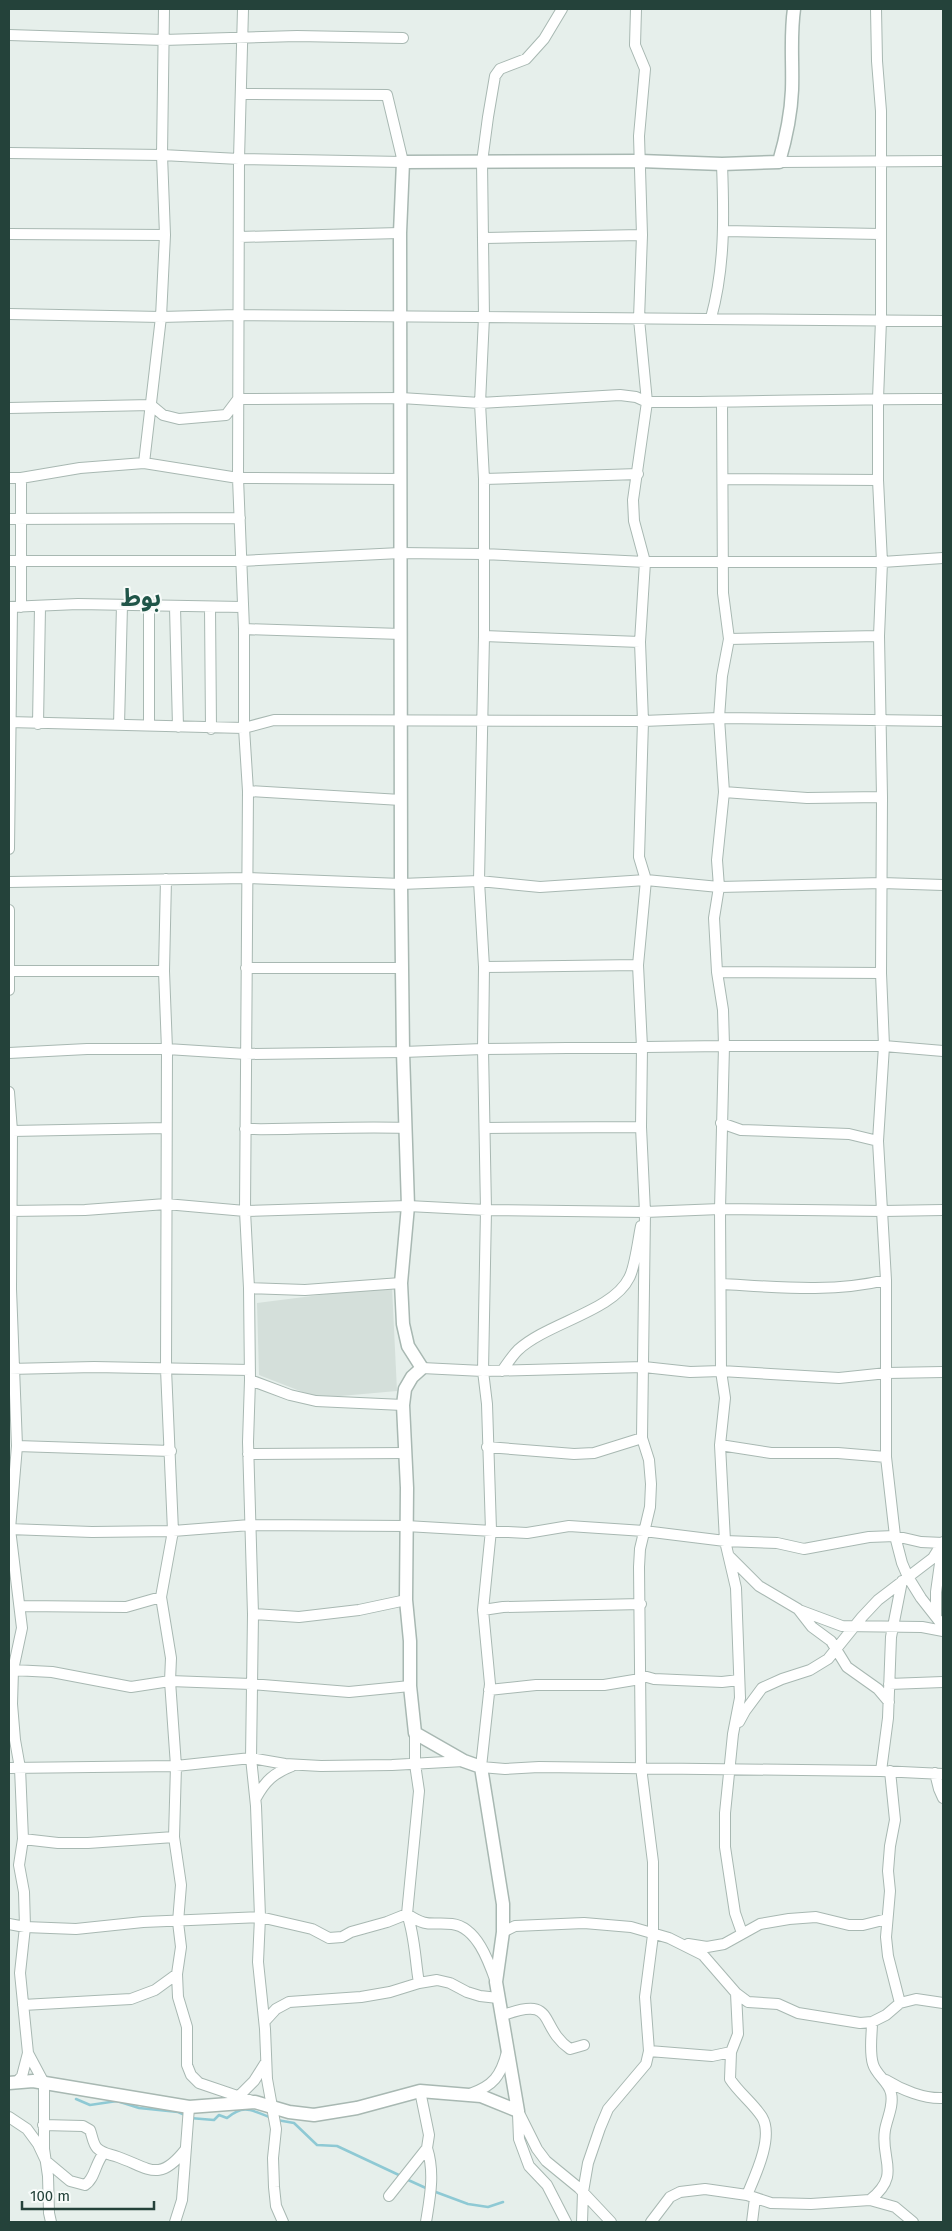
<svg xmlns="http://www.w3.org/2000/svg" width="952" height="2231" font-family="'Fira Sans','Noto Sans Arabic',sans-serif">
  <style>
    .built { fill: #d4dfda }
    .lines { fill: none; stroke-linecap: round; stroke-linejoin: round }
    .stream { stroke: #8ec9d4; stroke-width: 2.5 }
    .minor-casing { stroke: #a8b8b2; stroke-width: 12 }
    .tertiary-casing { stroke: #a8b8b2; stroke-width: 15 }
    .minor { stroke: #fff; stroke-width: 10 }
    .tertiary { stroke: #fff; stroke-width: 12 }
    .labels { text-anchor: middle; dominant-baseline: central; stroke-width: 4; stroke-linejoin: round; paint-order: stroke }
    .town-label { font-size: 24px; font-weight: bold; fill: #1f5548; stroke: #f7fbf9 }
  </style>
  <rect width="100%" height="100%" fill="#e6efeb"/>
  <path class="built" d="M383,1287H392L397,1391L318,1398L259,1375L257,1303Z"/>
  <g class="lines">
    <path class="stream" d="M76,2099L90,2105L117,2101L139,2108L178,2112L185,2115
      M190,2118L214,2120L219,2115L227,2118C245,2103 252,2111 272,2118
      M277,2120L294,2123L317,2145L337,2146L401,2176
      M406,2179L428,2189
      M433,2191L468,2204L488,2207L503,2202"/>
    <defs>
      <path id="minor" d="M562,9L544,39L526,59L500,69L495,76L488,117L482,162L484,317L480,403L484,479V636L479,881L484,967L483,1049L486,1210L483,1371L487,1404L491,1530L483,1610L490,1684L481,1767L505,1769L539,1767L881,1771L943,1774
        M876,9L877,61L881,111V320L878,399V480L882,562L879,636L882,797L881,973L884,1046L878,1141L886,1280V1457L895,1536L902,1563L908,1577L921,1598L943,1626
        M9,35L163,40L297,36L403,38
        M9,153L162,155L239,159L243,9
        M779,162L943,161
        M724,231L880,234
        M9,234L165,235
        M239,237L400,233
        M485,238L642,235
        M9,314L161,317L237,315L943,321
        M711,318C725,267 724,217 722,164
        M722,403L723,593L729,639L722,676L719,718L724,792L717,860L719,887L714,918L717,972L723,1010L724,1046L720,1209L721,1371L725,1398L720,1445L725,1541L736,1588L740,1698L733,1734L725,1813V1847L735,1913L742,1933
        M9,408L151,405L163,415L179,419L226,415L238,399L401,398L480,403L620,395L636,397L647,402C745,403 844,398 943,399
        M144,463L161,317L165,235L162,155L164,9
        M9,478H21L80,468L144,463L238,478L239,159L403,162L387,95L241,94
        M400,479L238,478L244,629V728L274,720L643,721L719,718L943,721
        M484,479L638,474
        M723,479L878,480
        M9,519L240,518
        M9,561H241L400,553L483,554L645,562H882L943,558
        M9,607L78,604L242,607
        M21,607V478
        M175,607L178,727
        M210,607L211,729
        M244,629L401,634
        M484,636L640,642
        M729,639L879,636
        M9,722L244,728L248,791L245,1211L249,1288L250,1380L248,1442L253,1614L251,1758L256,1806L260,1917L258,1962L265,2029L267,2079L276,2129L273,2158L274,2187L276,2206L283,2222
        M38,724L40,607
        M119,725L122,605
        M149,726V606
        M248,791L401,800
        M724,792L807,798L882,797
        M9,849L12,607
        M166,879L164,971L167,1049L166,1369L173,1531L161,1597L171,1658L170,1681L176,1766L174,1837L181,1885L178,1922L181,1947L177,1974L178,1997L187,2027V2065L191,2075L199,2083L255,2102
        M9,882L247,878L401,884L479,881L540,887L646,880L719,887L882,883L943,885
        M9,910V990
        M484,967L638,965
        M246,968H402
        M10,971H164
        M717,972L881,973
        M9,1053L87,1049H167L246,1054L403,1052L483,1049L724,1046H884L943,1051
        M9,1092L12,1131L11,1289L17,1446L10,1529L22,1628L13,1670L12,1704L15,1740L20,1768L23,1839L19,1865L24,1892L25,1927L20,1973L28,2053L44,2083V2149L48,2176L49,2213L51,2222
        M721,1123L741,1130L849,1134L878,1141
        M485,1128L641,1127
        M245,1129C299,1130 352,1126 405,1128
        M12,1131L166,1128
        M9,1211L85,1210L166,1204L245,1211L408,1206L486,1210L645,1212L720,1209L883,1211L943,1210
        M722,1284C776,1287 833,1293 886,1280
        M249,1288L305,1290L401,1283
        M422,1368L483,1371L644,1367L690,1372L721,1371L839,1378L887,1373L943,1372
        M9,1369L94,1367L250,1370
        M502,1371C507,1364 512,1356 518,1350C547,1323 613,1311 629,1278C635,1268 638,1240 641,1226
        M250,1380L290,1395L316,1401L403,1405
        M720,1445L771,1453H838L886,1457
        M17,1446L171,1451
        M487,1447L574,1454L594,1453L642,1438
        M248,1454L406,1453
        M9,1529L92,1532L173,1531L250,1525L406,1526L527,1533L569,1526L644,1531L725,1541L777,1543L804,1549L869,1537L895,1536L921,1542L943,1543
        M729,1556L759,1586L798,1609L812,1627L831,1641L847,1667L878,1689L889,1702
        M20,1606L126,1607L161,1597
        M483,1610L503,1607L641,1604
        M799,1610L842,1626L922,1627L943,1631
        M253,1614L299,1617L359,1610L406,1600
        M936,1617V1592L942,1549
        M9,1672L13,1670L52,1672L131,1687L170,1681L251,1684L349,1692L410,1686
        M640,1675L654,1679L722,1682L739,1680
        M889,1684L943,1682
        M489,1690L536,1685H604L640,1679
        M739,1722L745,1711L762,1688L782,1679L810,1670L828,1659L862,1617L878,1600L933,1558L943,1542
        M415,1733V1764L419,1791L407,1914C415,1936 415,1960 419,1983
        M9,1768L176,1766L251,1758L285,1764L321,1766L392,1765L464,1761
        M881,1771L888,1718L891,1637L902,1581
        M890,1771L895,1820L890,1846L888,1871L890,1891L886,1937L888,1956L900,2003
        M935,1773L939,1789L943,1798
        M256,1798C265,1781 274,1773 292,1766
        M23,1839L58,1843H88L174,1837
        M9,1924L25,1927L76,1929L143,1922L260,1917L312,1929L329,1938L342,1937L351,1932L387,1922L407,1914C428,1928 430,1922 452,1924C477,1927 489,1962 496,1982
        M503,1932L515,1926L584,1923L631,1927L669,1938L703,1955L736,1993L748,2002L778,2004L798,2013L860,2023L872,2022L886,2015L900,2003L916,1999L943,2003
        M688,1944L707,1947L724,1944L760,1924L789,1919L816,1917L849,1925H863L887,1919
        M736,1993L738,2034L731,2052L730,2079C739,2093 753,2103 762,2117C774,2137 755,2176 747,2195
        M23,2005L131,1999L155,1990L177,1974
        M501,2016C558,1994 537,2026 570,2049L584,2045
        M265,2021L276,2009L289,2002L361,1997L390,1992L419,1983L437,1980L450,1983L467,1992L480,1996L498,1998
        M649,2051L712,2056L731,2052
        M886,2080C902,2090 924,2099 943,2098
        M16,2083L22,2076L28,2053
        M470,2094C493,2086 501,2076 507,2052
        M236,2099L254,2081L266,2062
        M518,2111L537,2149L546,2161L579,2188L611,2222
        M518,2114L519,2139L529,2166L547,2185L566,2222
        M9,2117L27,2129L38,2144L46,2161L70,2181L85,2185C95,2179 95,2163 104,2153
        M43,2125L83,2126L90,2130C92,2135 93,2144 97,2148C103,2154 110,2154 118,2157C149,2168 159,2183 185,2150
        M389,2196L427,2148L429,2135L420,2091
        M870,2200C902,2174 880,2160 885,2130C887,2118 894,2106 891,2093C889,2082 876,2075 873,2064C869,2051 872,2035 872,2022
        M175,2222L182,2200L189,2107
        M426,2222C430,2197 435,2173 427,2148
        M582,2222L583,2192L588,2163L600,2128L608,2109L646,2064L649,2051L645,1997L653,1935V1862L641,1767L639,1567L640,1549L650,1507L651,1484L649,1460L642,1438L645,1212L641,1127L642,1047L638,965L646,880L639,857L643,721L640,642L645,562L634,521L633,500L647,402L639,319L642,235L639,136L645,69L635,45L636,9
        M651,2222L670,2197L680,2192L705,2189L747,2195L771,2203L811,2204L870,2200L895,2207L913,2222
        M752,2222L755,2198"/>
      <path id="tertiary" d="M9,2083L33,2081L189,2107L255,2102L289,2112L314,2115L357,2108L420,2091L481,2096L518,2111
        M518,2111L496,1982L503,1932V1904L481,1767L464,1761L415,1733L410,1686V1641L406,1600L407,1488L403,1405L405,1389L412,1377L422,1368L408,1346L403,1324L401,1283L408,1206L403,1052L401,884L400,233L403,162L640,161L722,164L779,162C786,138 791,115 792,90C793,63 790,36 794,9"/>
    </defs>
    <use href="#minor" class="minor-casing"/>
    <use href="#tertiary" class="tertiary-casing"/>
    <use href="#minor" class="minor"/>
    <use href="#tertiary" class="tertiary"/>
  </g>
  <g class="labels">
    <g class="town-label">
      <text x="141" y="598">بوط</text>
    </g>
  </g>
  <rect width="952" height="2231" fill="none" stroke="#24423a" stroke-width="20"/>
  <path d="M22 2201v8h132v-8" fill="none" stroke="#24423a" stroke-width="2.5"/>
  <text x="30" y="2201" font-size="15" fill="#24423a" stroke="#f7fbf9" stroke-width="4" paint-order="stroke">100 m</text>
</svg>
